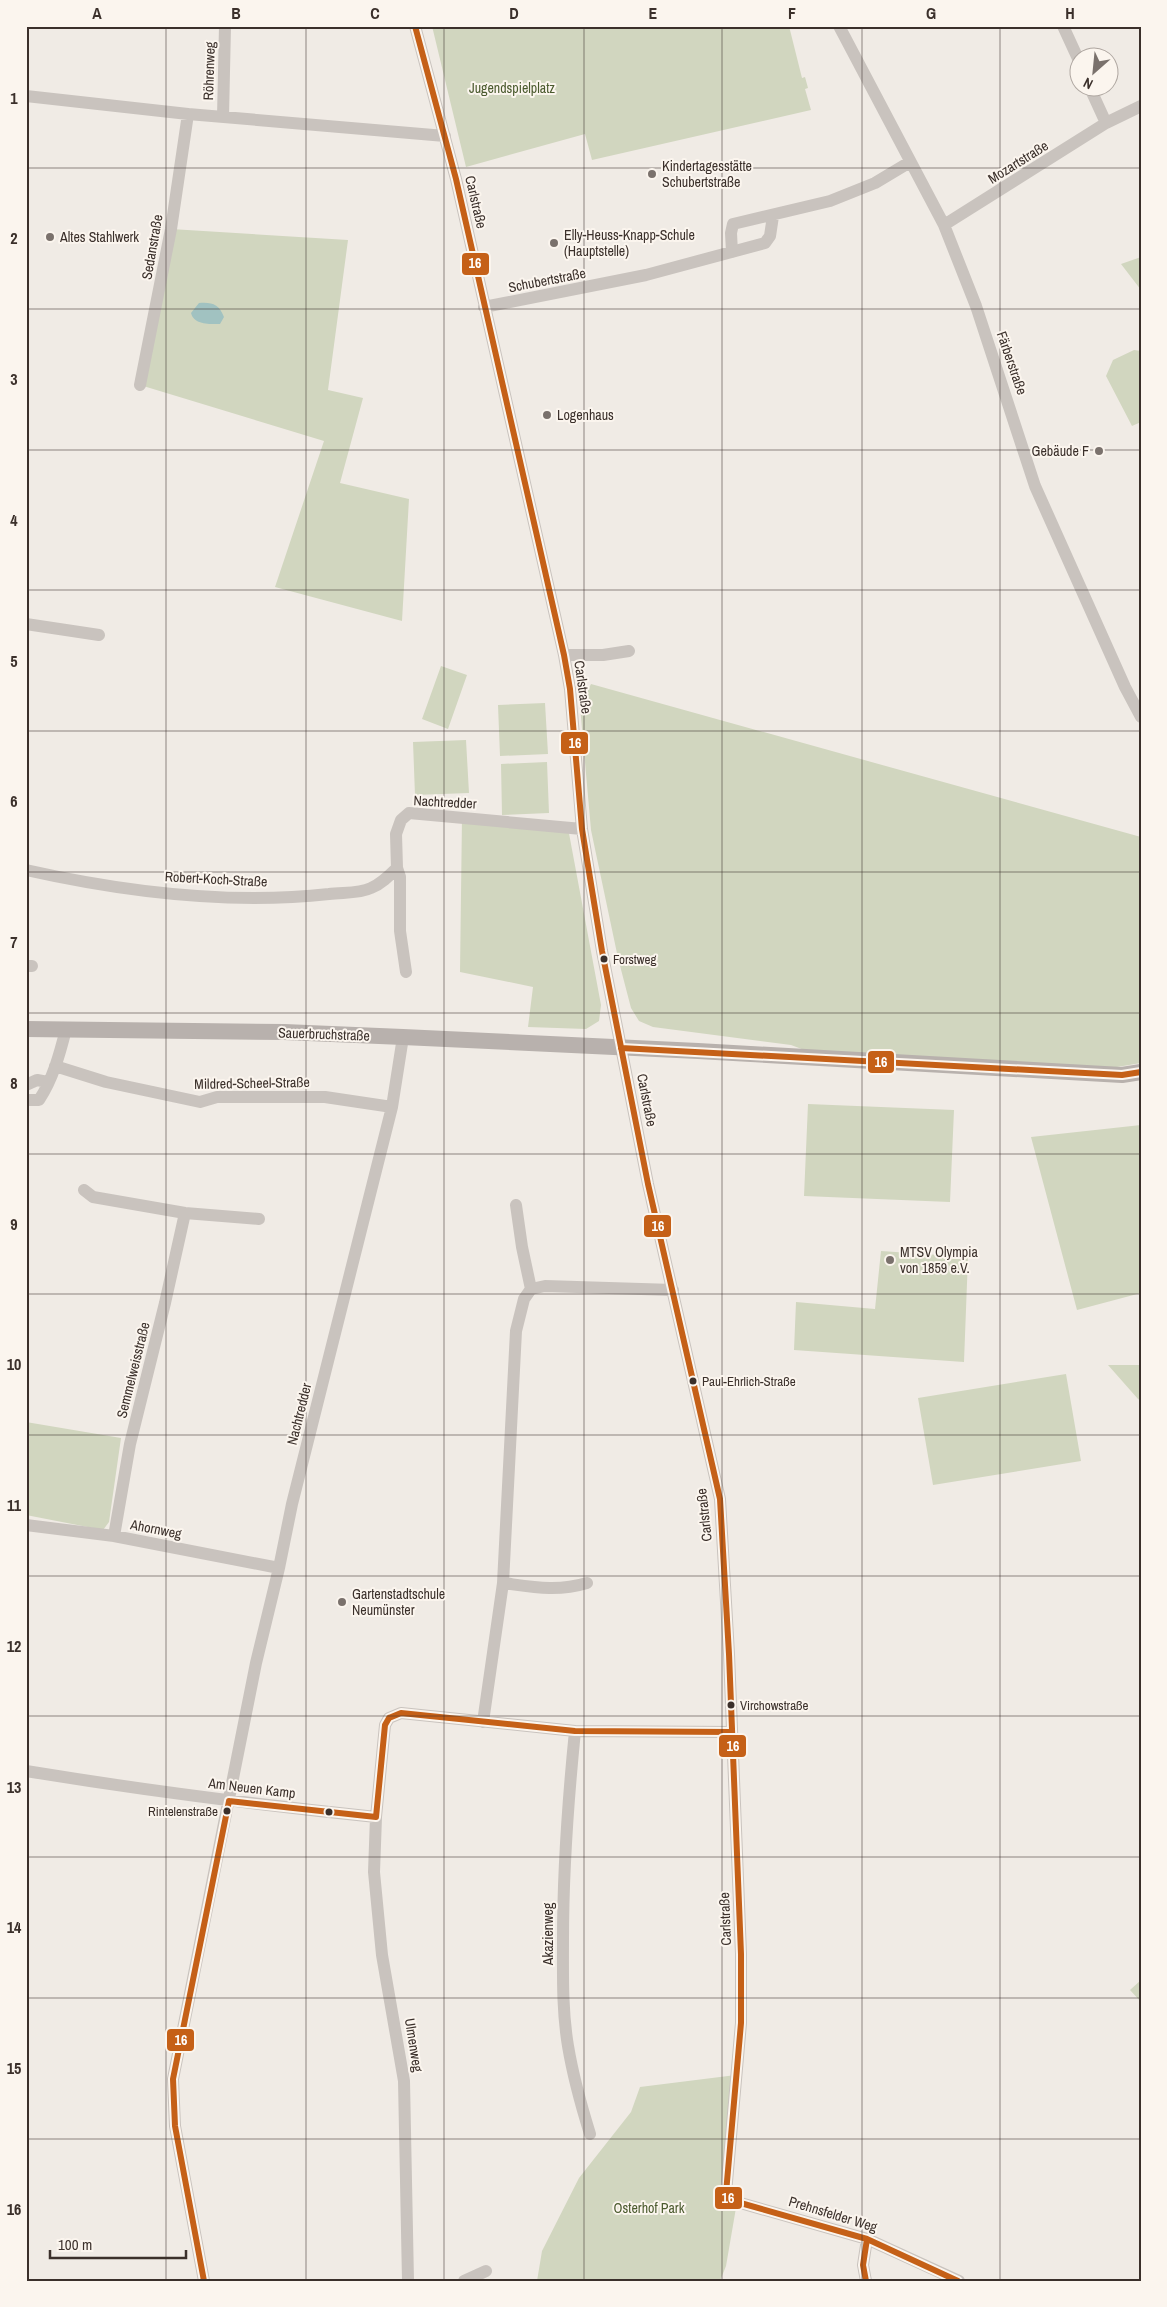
<svg xmlns="http://www.w3.org/2000/svg" width="1167" height="2307" font-family="'Archivo Narrow',sans-serif">
  <style>
    .green { fill: #d1d6bf }
    .water { fill: #a1c2c1 }
    .lines { fill: none; stroke-linecap: round; stroke-linejoin: round }
    .minor { stroke: #c9c3be; stroke-width: 12 }
    .major { stroke: #b8b1ad; stroke-width: 16 }
    .bus-1-casing { stroke: #fbf5ee; stroke-width: 10 }
    .bus-1 { stroke: #c56017; stroke-width: 6 }
    .grid { fill: none; stroke: #3b302b; stroke-width: 1; stroke-opacity: 0.55 }
    .poi-dot { fill: #7a716c; stroke: #fbf5ee; stroke-width: 2 }
    .bus-dot { fill: #3b302b; stroke: #fbf5ee; stroke-width: 2 }
    .labels { text-anchor: middle; dominant-baseline: central; stroke-width: 4; stroke-linejoin: round; paint-order: stroke }
    .bus-label { font-size: 13px; fill: #3b302b; stroke: #fbf5ee; text-anchor: start }
    .street-label { font-size: 14px; fill: #3b302b; stroke: #fbf5ee }
    .park-label { font-size: 14px; fill: #4a5a2e; stroke: #fbf5ee }
    .poi-label { font-size: 14px; fill: #3b302b; stroke: #fbf5ee; text-anchor: start }
    .line-badge { stroke: #fbf5ee; stroke-width: 2 }
    .badge-label { font-size: 14px; text-anchor: middle; font-weight: bold; fill: #fff }
    .neatline { fill: none; stroke: #3b302b; stroke-width: 2 }
    .grid-label { font-size: 16px; text-anchor: middle; font-weight: bold; fill: #3b302b }
  </style>
  <rect width="100%" height="100%" fill="#f0ebe5"/>
  <path class="green" d="M432,26H789L802,78L805,77L808,88L805,89L811,110L592,160L585,134L466,167Z
    M171,229L348,240L328,390L363,398L340,483L409,499L402,621L275,587L324,441L140,385Z
    M1141,257V290L1121,264Z
    M1134,350L1141,351V422L1132,426L1106,376L1113,360Z
    M441,666L467,675L448,729L422,719Z
    M591,684L1141,837V1063L1111,1068L807,1051L791,1045L653,1027L639,1021L631,1008L618,958L591,830L580,706Z
    M545,703L548,754L500,756L498,705Z
    M466,740L469,793L415,795L413,742Z
    M547,762L549,813L502,815L501,764Z
    M462,817L568,828L601,1005L599,1021L586,1029L528,1027L533,987L460,972Z
    M808,1104L954,1110L950,1202L804,1196Z
    M1141,1125V1293L1077,1310L1031,1137Z
    M881,1251L968,1257L964,1362L794,1350L796,1302L875,1309Z
    M1108,1365H1141V1401L1138,1399Z
    M1066,1374L1081,1461L933,1485L918,1398Z
    M26,1422L121,1438L109,1522L103,1530L26,1515Z
    M1141,1980V2002L1130,1990Z
    M736,2075L723,2200L737,2202L726,2266L720,2281H537L542,2251L579,2178L631,2112L640,2087Z"/>
  <path class="water" d="M199,303C212,302 219,304 224,317L220,324C209,324 194,325 191,313Z"/>
  <g class="lines">
    <path class="minor" d="M415,26L456,179L564,655L570,689L582,829L602,951L648,1184L720,1499L729,1654L741,1954V2023L726,2193L729,2199L737,2202L867,2239L959,2281
      M839,26L944,225L976,306L1035,486L1125,687L1141,717
      M1063,26L1080,63
      M1090,88L1106,123
      M26,96L188,114L445,136
      M223,117L225,26
      M944,225L1106,123L1141,106
      M732,252L731,233L733,224L830,201L875,183L910,162
      M484,307L646,275L765,243L770,236L773,216
      M140,385L171,229L188,114
      M26,624L99,635
      M564,655H603L629,651
      M26,870C124,892 229,905 329,894C342,892 359,894 371,888C381,884 389,876 397,868
      M26,966H32
      M406,972L400,931V877L397,868L396,834L401,820L409,813L582,829
      M55,1066L106,1082L200,1102L217,1097H325L392,1107
      M26,1085L37,1080L48,1082
      M26,1100H39C53,1079 60,1053 66,1029
      M84,1190L93,1197L185,1213L259,1219
      M516,1205L522,1247L531,1289
      M26,1525L114,1536L279,1568
      M114,1536L130,1444L165,1303L185,1213
      M503,1583C533,1587 557,1592 587,1583
      M483,1722L503,1583L516,1331L524,1299L531,1289L545,1286L673,1290
      M575,1731C568,1801 563,1870 563,1940C563,1975 562,2010 568,2046C573,2076 581,2105 590,2134
      M26,1771C142,1790 259,1805 376,1817
      M204,2281L175,2126L173,2079L256,1663L279,1568L292,1504L392,1107L403,1037
      M408,2281L404,2081L382,1955L374,1872L376,1817L385,1725L389,1718L401,1713L575,1731L731,1732
      M464,2281L486,2271
      M866,2281L863,2265L867,2239"/>
    <path class="major" d="M26,1029L284,1032L403,1037L698,1051L1122,1075L1141,1072"/>
    <defs>
      <path id="bus-1" d="M415,26L456,179L564,655L570,689L582,829L602,951L648,1184L720,1499L729,1654L741,1954V2023L726,2193L729,2199L737,2202L867,2239L958,2281
        M621,1048L1122,1075L1141,1072
        M389,1718L401,1713L575,1731L731,1732
        M229,1801L376,1817
        M376,1817L385,1725L389,1718
        M204,2281L175,2126L173,2079L229,1801
        M866,2281L863,2265L867,2239"/>
    </defs>
    <use href="#bus-1" class="bus-1-casing"/>
    <use href="#bus-1" class="bus-1"/>
  </g>
  <path class="grid" d="M166,26V2281M306,26V2281M444,26V2281M584,26V2281M722,26V2281M862,26V2281M1000,26V2281M26,168H1141M26,309H1141M26,450H1141M26,590H1141M26,731H1141M26,872H1141M26,1013H1141M26,1154H1141M26,1294H1141M26,1435H1141M26,1576H1141M26,1716H1141M26,1857H1141M26,1998H1141M26,2139H1141"/>
  <g class="poi-dot">
    <circle cx="652" cy="174" r="5"/>
    <circle cx="50" cy="237" r="5"/>
    <circle cx="554" cy="243" r="5"/>
    <circle cx="547" cy="415" r="5"/>
    <circle cx="1099" cy="451" r="5"/>
    <circle cx="890" cy="1260" r="5"/>
    <circle cx="342" cy="1602" r="5"/>
  </g>
  <g class="bus-dot">
    <circle cx="604" cy="959" r="4.5"/>
    <circle cx="693" cy="1381" r="4.5"/>
    <circle cx="731" cy="1705" r="4.5"/>
    <circle cx="227" cy="1811" r="4.5"/>
    <circle cx="329" cy="1812" r="4.5"/>
  </g>
  <g class="labels">
    <g class="bus-label">
      <text x="613" y="959">Forstweg</text>
      <text x="702" y="1381">Paul-Ehrlich-Straße</text>
      <text x="740" y="1705">Virchowstraße</text>
      <text x="218" y="1811" text-anchor="end">Rintelenstraße</text>
    </g>
    <g class="street-label">
      <text transform="translate(209 71) rotate(-88)">Röhrenweg</text>
      <text transform="translate(1018 162) rotate(-32)">Mozartstraße</text>
      <text transform="translate(476 202) rotate(77)">Carlstraße</text>
      <text transform="translate(152 247) rotate(-80)">Sedanstraße</text>
      <text transform="translate(547 280) rotate(-11)">Schubertstraße</text>
      <text transform="translate(1012 363) rotate(71)">Färberstraße</text>
      <text transform="translate(583 687) rotate(82)">Carlstraße</text>
      <text transform="translate(445 802) rotate(3)">Nachtredder</text>
      <text transform="translate(216 879) rotate(3)">Robert-Koch-Straße</text>
      <text transform="translate(324 1034) rotate(2)">Sauerbruchstraße</text>
      <text transform="translate(252 1083) rotate(-1)">Mildred-Scheel-Straße</text>
      <text transform="translate(647 1100) rotate(79)">Carlstraße</text>
      <text transform="translate(133 1370) rotate(-76)">Semmelweisstraße</text>
      <text transform="translate(299 1414) rotate(-76)">Nachtredder</text>
      <text transform="translate(704 1515) rotate(-96)">Carlstraße</text>
      <text transform="translate(156 1529) rotate(11)">Ahornweg</text>
      <text transform="translate(252 1788) rotate(7)">Am Neuen Kamp</text>
      <text transform="translate(725 1919) rotate(-92)">Carlstraße</text>
      <text transform="translate(548 1934) rotate(-90)">Akazienweg</text>
      <text transform="translate(414 2045) rotate(81)">Ulmenweg</text>
      <text transform="translate(833 2214) rotate(17)">Prehnsfelder Weg</text>
    </g>
    <g class="park-label">
      <text x="512" y="88">Jugendspielplatz</text>
      <text x="649" y="2208">Osterhof Park</text>
    </g>
    <g class="poi-label">
      <text x="662" y="166">Kindertagesstätte<tspan x="662" dy="16">Schubertstraße</tspan></text>
      <text x="564" y="235">Elly-Heuss-Knapp-Schule<tspan x="564" dy="16">(Hauptstelle)</tspan></text>
      <text x="60" y="237">Altes Stahlwerk</text>
      <text x="557" y="415">Logenhaus</text>
      <text x="1089" y="451" text-anchor="end">Gebäude F</text>
      <text x="900" y="1252">MTSV Olympia<tspan x="900" dy="16">von 1859 e.V.</tspan></text>
      <text x="352" y="1594">Gartenstadtschule<tspan x="352" dy="16">Neumünster</tspan></text>
    </g>
  </g>
  <g class="line-badge">
    <rect x="461" y="252" width="29" height="24" rx="5" fill="#c56017"/>
    <rect x="560" y="731" width="29" height="24" rx="5" fill="#c56017"/>
    <rect x="867" y="1050" width="28" height="24" rx="5" fill="#c56017"/>
    <rect x="643" y="1214" width="29" height="24" rx="5" fill="#c56017"/>
    <rect x="718" y="1734" width="29" height="24" rx="5" fill="#c56017"/>
    <rect x="166" y="2028" width="29" height="24" rx="5" fill="#c56017"/>
    <rect x="714" y="2186" width="29" height="24" rx="5" fill="#c56017"/>
  </g>
  <g class="badge-label">
    <text x="475" y="268">16</text>
    <text x="575" y="748">16</text>
    <text x="881" y="1067">16</text>
    <text x="658" y="1231">16</text>
    <text x="733" y="1751">16</text>
    <text x="181" y="2045">16</text>
    <text x="728" y="2203">16</text>
  </g>
  <rect width="1167" height="2307" fill="none" stroke="#fbf5ee" stroke-width="55"/>
  <g transform="translate(1094 72) rotate(207)"><circle r="24" fill="#fbf5ee" stroke="#aea6a0"/>
  <path d="M0-4L9 19L0 12L-9 19Z" fill="#7a716c"/>
  <text y="-8" font-size="14" font-weight="bold" text-anchor="middle" fill="#3b302b">N</text>
  </g>
  <path d="M50 2250v8h136v-8" fill="none" stroke="#3b302b" stroke-width="2.5"/>
  <text x="58" y="2250" font-size="15" fill="#3b302b" stroke="#fbf5ee" stroke-width="4" paint-order="stroke">100 m</text>
  <rect x="28" y="28" width="1112" height="2252" class="neatline"/>
  <g class="grid-label">
    <text x="97" y="19">A</text>
    <text x="236" y="19">B</text>
    <text x="375" y="19">C</text>
    <text x="514" y="19">D</text>
    <text x="653" y="19">E</text>
    <text x="792" y="19">F</text>
    <text x="931" y="19">G</text>
    <text x="1070" y="19">H</text>
    <text x="14" y="104">1</text>
    <text x="14" y="244">2</text>
    <text x="14" y="385">3</text>
    <text x="14" y="526">4</text>
    <text x="14" y="667">5</text>
    <text x="14" y="807">6</text>
    <text x="14" y="948">7</text>
    <text x="14" y="1089">8</text>
    <text x="14" y="1230">9</text>
    <text x="14" y="1370">10</text>
    <text x="14" y="1511">11</text>
    <text x="14" y="1652">12</text>
    <text x="14" y="1793">13</text>
    <text x="14" y="1933">14</text>
    <text x="14" y="2074">15</text>
    <text x="14" y="2215">16</text>
  </g>
</svg>
